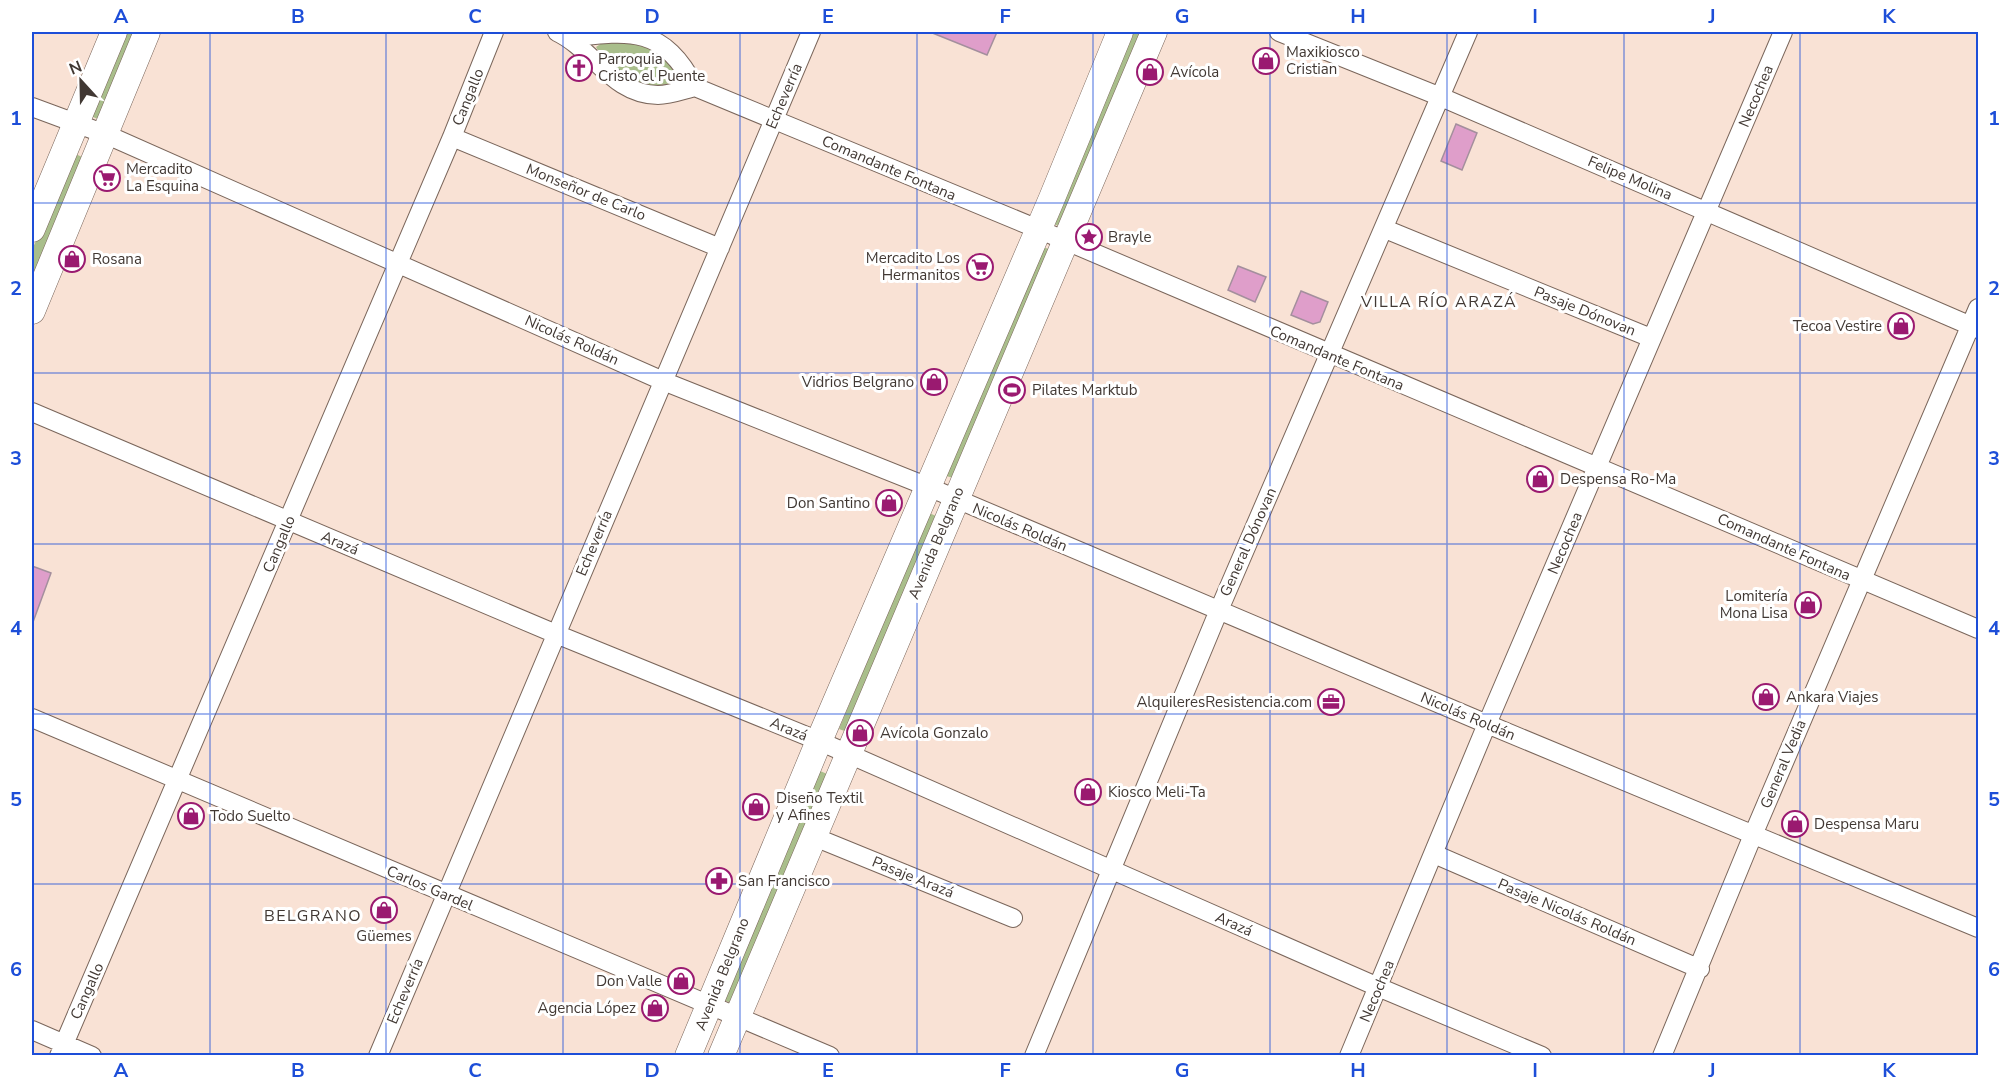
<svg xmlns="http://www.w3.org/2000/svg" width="2010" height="1087" font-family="'Nunito Sans',sans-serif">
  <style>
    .green { fill: #a9be8b }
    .building { fill: #df9eca; stroke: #a48f9d; stroke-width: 1.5 }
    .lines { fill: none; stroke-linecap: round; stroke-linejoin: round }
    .minor-casing { stroke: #7a665b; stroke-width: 20 }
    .secondary-casing { stroke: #7a665b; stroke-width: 27 }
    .minor { stroke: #fff; stroke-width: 18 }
    .secondary { stroke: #fff; stroke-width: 26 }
    .grid { fill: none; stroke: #1d4ed8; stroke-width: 1.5; stroke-opacity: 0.55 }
    .labels { text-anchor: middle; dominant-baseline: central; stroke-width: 6; stroke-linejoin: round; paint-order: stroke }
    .poi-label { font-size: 15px; fill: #413833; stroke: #fff; text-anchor: start }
    .street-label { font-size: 15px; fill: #413833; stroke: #fff }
    .neighbourhood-label { font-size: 16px; letter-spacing: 1.5px; fill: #413833; stroke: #fff }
    .neatline { fill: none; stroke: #1d4ed8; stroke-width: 2 }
    .grid-label { font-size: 20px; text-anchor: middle; font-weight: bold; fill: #1d4ed8 }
  </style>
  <rect width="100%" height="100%" fill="#f9e2d5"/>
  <path class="green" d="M122,32H138L100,120L86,114Z
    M1128,32H1144L1062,227L1048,222Z
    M608,39C642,42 662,47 681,78C659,91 627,87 608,68C603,63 600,53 596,47Z
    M73,153L87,159L32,287V250Z
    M1039,246L1049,249L953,478L943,475Z
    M929,513L941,518L850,733L839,729Z
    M818,770L827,774L731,1003L721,999Z"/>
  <path class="building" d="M930,32H997L987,55Z
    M1456,124L1477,133L1462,170L1441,161Z
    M1238,266L1266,277L1255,302L1228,290Z
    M1301,291L1328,302L1320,322L1313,324L1291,315Z
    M32,566L51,573L33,622H32Z"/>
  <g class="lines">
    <defs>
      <path id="minor" d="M557,32C593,49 613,95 658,95C670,95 683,90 695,87L1038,229L1978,629
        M1279,32L1441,97L1978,329
        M571,38C631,30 664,27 695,87
        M32,107L105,134L663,381L926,486L1487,724L1978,928
        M452,137L720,248
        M1385,229L1651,338
        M32,412L556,634L819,741L1378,987L1542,1056
        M32,718L830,1056
        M812,836L1013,918
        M1434,854L1700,969
        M32,1030L92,1056
        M59,1056L452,137L494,32
        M378,1056L811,32
        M1034,1056L1219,610L1468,32
        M1349,1056L1487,724L1783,32
        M1662,1056L1753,835L1978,308"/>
      <path id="secondary" d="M32,229L114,32
        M32,311L147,32
        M688,1056L819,741L1052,198L1120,32
        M721,1056L1154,32"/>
    </defs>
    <use href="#minor" class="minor-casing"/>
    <use href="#secondary" class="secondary-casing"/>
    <use href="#minor" class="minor"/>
    <use href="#secondary" class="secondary"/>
  </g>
  <path class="grid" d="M210,32V1056M386,32V1056M563,32V1056M740,32V1056M917,32V1056M1093,32V1056M1270,32V1056M1447,32V1056M1624,32V1056M1800,32V1056M32,203H1978M32,373H1978M32,544H1978M32,714H1978M32,884H1978"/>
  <defs>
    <symbol id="shop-ring" viewBox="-11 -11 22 22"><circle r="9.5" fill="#fff" stroke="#9a1a70" stroke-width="1.5"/><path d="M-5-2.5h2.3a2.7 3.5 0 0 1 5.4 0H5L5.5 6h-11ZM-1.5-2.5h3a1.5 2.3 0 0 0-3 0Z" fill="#9a1a70"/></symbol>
    <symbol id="church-ring" viewBox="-11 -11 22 22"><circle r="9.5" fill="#fff" stroke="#9a1a70" stroke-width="1.5"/><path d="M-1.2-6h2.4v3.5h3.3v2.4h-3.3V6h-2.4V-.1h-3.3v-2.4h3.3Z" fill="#9a1a70"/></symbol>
    <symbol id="supermarket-ring" viewBox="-11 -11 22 22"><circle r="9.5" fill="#fff" stroke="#9a1a70" stroke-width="1.5"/><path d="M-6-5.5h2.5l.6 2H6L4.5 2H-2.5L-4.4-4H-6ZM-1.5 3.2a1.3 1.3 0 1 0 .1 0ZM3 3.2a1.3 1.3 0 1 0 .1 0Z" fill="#9a1a70"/></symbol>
    <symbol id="sight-ring" viewBox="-11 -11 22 22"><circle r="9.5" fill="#fff" stroke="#9a1a70" stroke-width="1.5"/><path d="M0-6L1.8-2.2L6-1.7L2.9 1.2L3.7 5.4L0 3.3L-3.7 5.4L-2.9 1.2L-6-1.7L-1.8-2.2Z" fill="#9a1a70"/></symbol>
    <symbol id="stadium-ring" viewBox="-11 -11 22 22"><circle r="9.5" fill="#fff" stroke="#9a1a70" stroke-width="1.5"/><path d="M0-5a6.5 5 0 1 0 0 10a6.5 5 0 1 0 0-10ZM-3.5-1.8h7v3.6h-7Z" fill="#9a1a70"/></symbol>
    <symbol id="office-ring" viewBox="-11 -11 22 22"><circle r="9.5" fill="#fff" stroke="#9a1a70" stroke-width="1.5"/><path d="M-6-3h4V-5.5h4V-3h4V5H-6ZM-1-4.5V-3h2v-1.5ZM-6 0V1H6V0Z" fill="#9a1a70"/></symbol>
    <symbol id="pharmacy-ring" viewBox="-11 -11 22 22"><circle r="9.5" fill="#fff" stroke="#9a1a70" stroke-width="1.5"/><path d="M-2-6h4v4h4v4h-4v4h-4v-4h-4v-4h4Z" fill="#9a1a70"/></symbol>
  </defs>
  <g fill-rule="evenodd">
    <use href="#shop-ring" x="1251" y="46" width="30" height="30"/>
    <use href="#church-ring" x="564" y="53" width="30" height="30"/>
    <use href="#shop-ring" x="1135" y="57" width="30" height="30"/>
    <use href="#supermarket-ring" x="92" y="163" width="30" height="30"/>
    <use href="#sight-ring" x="1074" y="222" width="30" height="30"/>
    <use href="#shop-ring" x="57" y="244" width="30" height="30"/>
    <use href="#supermarket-ring" x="965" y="252" width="30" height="30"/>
    <use href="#shop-ring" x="1886" y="311" width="30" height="30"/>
    <use href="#shop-ring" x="919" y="367" width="30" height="30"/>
    <use href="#stadium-ring" x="997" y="375" width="30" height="30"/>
    <use href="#shop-ring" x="1525" y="464" width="30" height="30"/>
    <use href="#shop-ring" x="874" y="488" width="30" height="30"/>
    <use href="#shop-ring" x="1793" y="590" width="30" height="30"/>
    <use href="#shop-ring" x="1751" y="682" width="30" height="30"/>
    <use href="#office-ring" x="1316" y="687" width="30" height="30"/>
    <use href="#shop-ring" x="845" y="718" width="30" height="30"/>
    <use href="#shop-ring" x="1073" y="777" width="30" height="30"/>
    <use href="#shop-ring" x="741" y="792" width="30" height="30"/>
    <use href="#shop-ring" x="176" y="801" width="30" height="30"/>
    <use href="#shop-ring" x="1780" y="809" width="30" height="30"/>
    <use href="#pharmacy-ring" x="704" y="866" width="30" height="30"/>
    <use href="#shop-ring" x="369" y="895" width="30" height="30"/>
    <use href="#shop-ring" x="666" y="966" width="30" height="30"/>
    <use href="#shop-ring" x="640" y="993" width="30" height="30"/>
  </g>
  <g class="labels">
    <g class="poi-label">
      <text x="1286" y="52">Maxikiosco<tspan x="1286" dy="17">Cristian</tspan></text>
      <text x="598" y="59">Parroquia<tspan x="598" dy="17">Cristo el Puente</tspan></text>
      <text x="1170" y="72">Avícola</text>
      <text x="126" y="169">Mercadito<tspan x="126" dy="17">La Esquina</tspan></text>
      <text x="1108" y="237">Brayle</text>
      <text x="960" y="258" text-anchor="end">Mercadito Los<tspan x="960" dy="17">Hermanitos</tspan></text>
      <text x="92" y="259">Rosana</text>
      <text x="1882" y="326" text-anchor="end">Tecoa Vestire</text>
      <text x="914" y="382" text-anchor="end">Vidrios Belgrano</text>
      <text x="1032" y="390">Pilates Marktub</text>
      <text x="1560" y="479">Despensa Ro-Ma</text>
      <text x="870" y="503" text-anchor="end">Don Santino</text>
      <text x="1788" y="596" text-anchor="end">Lomitería<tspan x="1788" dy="17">Mona Lisa</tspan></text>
      <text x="1786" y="697">Ankara Viajes</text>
      <text x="1312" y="702" text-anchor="end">AlquileresResistencia.com</text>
      <text x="880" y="733">Avícola Gonzalo</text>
      <text x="1108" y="792">Kiosco Meli-Ta</text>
      <text x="776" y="798">Diseño Textil<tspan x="776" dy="17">y Afines</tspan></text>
      <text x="210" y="816">Todo Suelto</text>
      <text x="1814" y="824">Despensa Maru</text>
      <text x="738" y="881">San Francisco</text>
      <text x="384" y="936" text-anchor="middle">Güemes</text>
      <text x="662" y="981" text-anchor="end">Don Valle</text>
      <text x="636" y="1008" text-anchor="end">Agencia López</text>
    </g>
    <g class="street-label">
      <text transform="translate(784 96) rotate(-67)">Echeverría</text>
      <text transform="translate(1756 96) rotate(-67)">Necochea</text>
      <text transform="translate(468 97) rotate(-68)">Cangallo</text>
      <text transform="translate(889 168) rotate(23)">Comandante Fontana</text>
      <text transform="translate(1630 178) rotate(23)">Felipe Molina</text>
      <text transform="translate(586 192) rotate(22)">Monseñor de Carlo</text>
      <text transform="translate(1585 311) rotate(22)">Pasaje Dónovan</text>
      <text transform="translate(572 340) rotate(24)">Nicolás Roldán</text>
      <text transform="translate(1337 358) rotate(23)">Comandante Fontana</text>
      <text transform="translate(1020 527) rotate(23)">Nicolás Roldán</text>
      <text transform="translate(1248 542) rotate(-66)">General Dónovan</text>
      <text transform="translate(340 543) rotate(23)">Arazá</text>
      <text transform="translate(594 543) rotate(-67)">Echeverría</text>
      <text transform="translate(936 543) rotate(-67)">Avenida Belgrano</text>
      <text transform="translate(1565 543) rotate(-67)">Necochea</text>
      <text transform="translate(279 544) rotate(-67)">Cangallo</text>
      <text transform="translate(1784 547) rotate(24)">Comandante Fontana</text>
      <text transform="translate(1468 716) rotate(23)">Nicolás Roldán</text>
      <text transform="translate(789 729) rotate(22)">Arazá</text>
      <text transform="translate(1783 764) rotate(-67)">General Vedia</text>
      <text transform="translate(913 877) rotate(22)">Pasaje Arazá</text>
      <text transform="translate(430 888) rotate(23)">Carlos Gardel</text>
      <text transform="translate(1567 912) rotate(23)">Pasaje Nicolás Roldán</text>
      <text transform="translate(1234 924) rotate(24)">Arazá</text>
      <text transform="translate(722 974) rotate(-68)">Avenida Belgrano</text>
      <text transform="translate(87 991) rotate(-66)">Cangallo</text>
      <text transform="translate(405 991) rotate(-67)">Echeverría</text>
      <text transform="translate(1377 991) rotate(-67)">Necochea</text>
    </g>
    <g class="neighbourhood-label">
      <text x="1439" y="302">VILLA RÍO ARAZÁ</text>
      <text x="313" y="916">BELGRANO</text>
    </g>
  </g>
  <rect width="2010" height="1087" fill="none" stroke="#ffffff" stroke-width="66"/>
  <g transform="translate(81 81) rotate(338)" stroke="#ffffff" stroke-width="4.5" paint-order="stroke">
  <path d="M0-4.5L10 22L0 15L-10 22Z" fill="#413833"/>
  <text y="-9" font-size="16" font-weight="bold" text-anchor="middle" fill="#413833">N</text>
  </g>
  <rect x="33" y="33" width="1944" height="1021" class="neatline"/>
  <g class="grid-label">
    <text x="121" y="23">A</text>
    <text x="298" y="23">B</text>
    <text x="475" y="23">C</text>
    <text x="652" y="23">D</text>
    <text x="828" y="23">E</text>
    <text x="1005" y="23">F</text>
    <text x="1182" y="23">G</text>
    <text x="1358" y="23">H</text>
    <text x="1535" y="23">I</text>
    <text x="1712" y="23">J</text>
    <text x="1889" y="23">K</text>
    <text x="16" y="125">1</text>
    <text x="1994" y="125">1</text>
    <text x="16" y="295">2</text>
    <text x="1994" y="295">2</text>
    <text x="16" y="465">3</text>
    <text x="1994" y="465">3</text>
    <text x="16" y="635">4</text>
    <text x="1994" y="635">4</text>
    <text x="16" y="806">5</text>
    <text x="1994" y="806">5</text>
    <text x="16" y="976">6</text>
    <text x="1994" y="976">6</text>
    <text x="121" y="1077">A</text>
    <text x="298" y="1077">B</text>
    <text x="475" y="1077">C</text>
    <text x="652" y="1077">D</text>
    <text x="828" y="1077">E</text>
    <text x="1005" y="1077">F</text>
    <text x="1182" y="1077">G</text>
    <text x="1358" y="1077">H</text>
    <text x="1535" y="1077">I</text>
    <text x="1712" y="1077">J</text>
    <text x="1889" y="1077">K</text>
  </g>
</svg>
